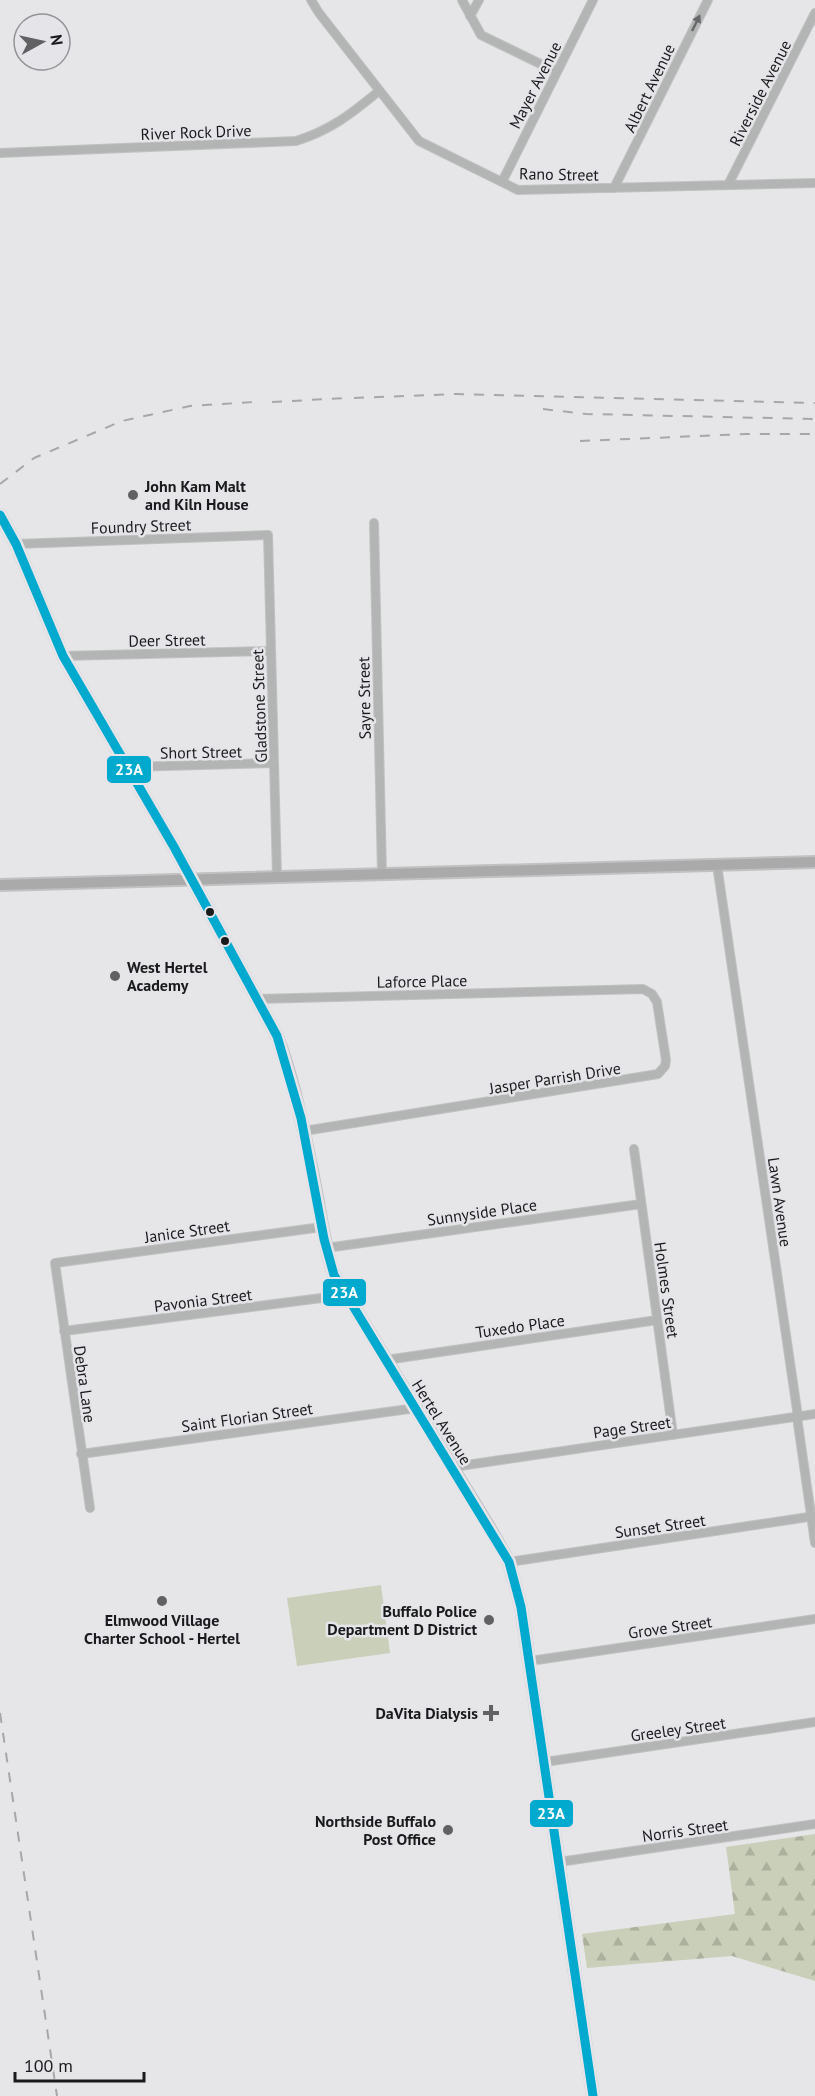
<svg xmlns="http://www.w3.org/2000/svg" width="815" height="2096" font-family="'PT Sans',sans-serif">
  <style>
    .forest { fill: url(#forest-firs) }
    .pitch { fill: #c9cfb9 }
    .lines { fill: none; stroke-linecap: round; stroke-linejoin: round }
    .street-casing { stroke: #c1c1c3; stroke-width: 10 }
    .secondary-casing { stroke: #c1c1c3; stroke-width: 14 }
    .street { stroke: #b3b4b4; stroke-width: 8 }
    .secondary { stroke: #aaa; stroke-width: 10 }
    .rail { stroke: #a6a7a7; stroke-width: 2; stroke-dasharray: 10 10; stroke-linecap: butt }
    .bus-1-casing { stroke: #e5e5e9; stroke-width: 14 }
    .bus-1 { stroke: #00a9ce; stroke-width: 9 }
    .oneway { fill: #666768 }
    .poi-dot { fill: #616163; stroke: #e5e5e9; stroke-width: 2 }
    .bus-dot { fill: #191a1b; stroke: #e5e5e9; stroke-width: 2 }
    .labels { text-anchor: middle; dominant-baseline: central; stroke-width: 5; stroke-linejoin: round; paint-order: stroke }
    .street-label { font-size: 16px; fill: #191a1b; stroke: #e5e5e9 }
    .poi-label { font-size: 16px; font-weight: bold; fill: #191a1b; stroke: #e5e5e9; text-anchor: end }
    .line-badge { stroke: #e5e5e9; stroke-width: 2 }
    .badge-label { font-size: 16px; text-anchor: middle; font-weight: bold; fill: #fff }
  </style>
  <defs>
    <pattern id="forest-firs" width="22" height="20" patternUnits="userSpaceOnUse" patternTransform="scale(1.5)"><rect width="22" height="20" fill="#c9cfb9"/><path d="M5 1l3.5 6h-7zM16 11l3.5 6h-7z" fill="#acb19e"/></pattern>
  </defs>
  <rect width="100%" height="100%" fill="#e6e6e8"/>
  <path class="forest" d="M815,1834V1981L732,1956L587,1968L582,1934L735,1914L726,1847Z"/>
  <path class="pitch" d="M381,1585L390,1653L297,1666L287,1598Z"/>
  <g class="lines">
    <defs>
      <path id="street" d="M311,0L319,13L419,141L518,190L815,183
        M462,0L481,35L557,72
        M470,16L479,0
        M0,153L296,141C331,130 351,114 379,91
        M502,182L593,0
        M728,185L815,13
        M614,188L708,0
        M374,523L382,874
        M16,544L268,535L277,876
        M63,656L271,651
        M128,767L274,763
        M717,865L797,1410L798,1424L815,1543
        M257,999L643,989L652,994L657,1002L666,1060L665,1066L658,1074L304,1131
        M634,1149L673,1435
        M326,1248L641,1204
        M64,1331L345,1295
        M386,1360L657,1320
        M81,1454L416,1408
        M453,1467L815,1414
        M90,1508L55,1263L322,1227
        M509,1562L815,1516
        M530,1661L815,1619
        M545,1762L815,1722
        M559,1862L815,1824"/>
      <path id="secondary" d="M0,515L16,544L63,656L174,847L277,1036C297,1090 307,1146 318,1202C322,1227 326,1251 334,1275L489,1527L509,1562L521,1607L593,2096
        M0,885L815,862"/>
    </defs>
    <use href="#street" class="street-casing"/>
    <use href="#secondary" class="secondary-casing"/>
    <use href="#street" class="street"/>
    <use href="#secondary" class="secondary"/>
    <path class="rail" d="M354,398L457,394L815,403
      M272,402L347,398
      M543,409L586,414L815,419
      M580,441L746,434H815
      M0,484L34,458L122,421L190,406L254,402
      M0,1713L57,2096"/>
    <defs>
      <path id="bus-1" d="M0,515L16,544L63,656L174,847L277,1036L301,1118L324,1239L334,1275L509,1562L521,1607L593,2096"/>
    </defs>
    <use href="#bus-1" class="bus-1-casing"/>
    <use href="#bus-1" class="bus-1"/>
  </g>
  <defs><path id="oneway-solid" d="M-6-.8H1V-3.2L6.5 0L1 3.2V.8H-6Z" transform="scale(1.5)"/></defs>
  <use class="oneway" href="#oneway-solid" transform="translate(696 23) rotate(-64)"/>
  <g class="poi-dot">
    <circle cx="133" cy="495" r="6"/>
    <circle cx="115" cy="976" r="6"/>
    <circle cx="162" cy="1601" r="6"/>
    <circle cx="489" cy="1620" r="6"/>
    <path d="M488 1704h6v6h6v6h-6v6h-6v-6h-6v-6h6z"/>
    <circle cx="448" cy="1830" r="6"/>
  </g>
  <g class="bus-dot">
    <circle cx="210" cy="912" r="5"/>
    <circle cx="225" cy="941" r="5"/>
  </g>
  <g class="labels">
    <g class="street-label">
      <text transform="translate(535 85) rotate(-63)">Mayer Avenue</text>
      <text transform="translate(649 88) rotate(-64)">Albert Avenue</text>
      <text transform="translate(760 93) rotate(-63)">Riverside Avenue</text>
      <text transform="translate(196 132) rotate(-2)">River Rock Drive</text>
      <text transform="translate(559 174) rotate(1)">Rano Street</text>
      <text transform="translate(141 526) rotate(-2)">Foundry Street</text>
      <text transform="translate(167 640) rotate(-1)">Deer Street</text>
      <text transform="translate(364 698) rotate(-91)">Sayre Street</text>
      <text transform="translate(259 706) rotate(-92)">Gladstone Street</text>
      <text transform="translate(201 752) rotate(-1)">Short Street</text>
      <text transform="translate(422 981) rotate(-1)">Laforce Place</text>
      <text transform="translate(555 1078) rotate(-9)">Jasper Parrish Drive</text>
      <text transform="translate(780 1202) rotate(82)">Lawn Avenue</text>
      <text transform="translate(482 1212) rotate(-8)">Sunnyside Place</text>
      <text transform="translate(187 1231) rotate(-8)">Janice Street</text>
      <text transform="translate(667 1290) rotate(82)">Holmes Street</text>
      <text transform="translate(203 1300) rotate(-7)">Pavonia Street</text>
      <text transform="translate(520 1326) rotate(-8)">Tuxedo Place</text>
      <text transform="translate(85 1384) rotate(82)">Debra Lane</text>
      <text transform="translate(247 1417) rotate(-8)">Saint Florian Street</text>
      <text transform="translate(442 1422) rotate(58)">Hertel Avenue</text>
      <text transform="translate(632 1427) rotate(-8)">Page Street</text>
      <text transform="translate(660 1526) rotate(-8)">Sunset Street</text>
      <text transform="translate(670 1627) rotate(-8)">Grove Street</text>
      <text transform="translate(678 1729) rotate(-8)">Greeley Street</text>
      <text transform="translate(685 1830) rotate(-8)">Norris Street</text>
    </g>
    <g class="poi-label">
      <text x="145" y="486" text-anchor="start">John Kam Malt<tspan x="145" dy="18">and Kiln House</tspan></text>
      <text x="127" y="967" text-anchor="start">West Hertel<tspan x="127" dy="18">Academy</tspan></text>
      <text x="477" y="1611">Buffalo Police<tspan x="477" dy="18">Department D District</tspan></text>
      <text x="162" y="1620" text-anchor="middle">Elmwood Village<tspan x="162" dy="18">Charter School - Hertel</tspan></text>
      <text x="478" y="1713">DaVita Dialysis</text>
      <text x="436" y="1821">Northside Buffalo<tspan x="436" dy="18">Post Office</tspan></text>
    </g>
  </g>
  <g class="line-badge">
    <rect x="106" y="755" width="46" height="29" rx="6" fill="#00a9ce"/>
    <rect x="322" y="1278" width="45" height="29" rx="6" fill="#00a9ce"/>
    <rect x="529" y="1799" width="45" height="29" rx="6" fill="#00a9ce"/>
  </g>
  <g class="badge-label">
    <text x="129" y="775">23A</text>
    <text x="344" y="1298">23A</text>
    <text x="551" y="1819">23A</text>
  </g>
  <g transform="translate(42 42) rotate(82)"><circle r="28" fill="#e5e5e9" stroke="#939497" stroke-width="1.5"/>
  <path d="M0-4.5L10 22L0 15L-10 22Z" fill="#616163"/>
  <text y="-9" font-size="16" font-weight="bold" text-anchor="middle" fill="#191a1b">N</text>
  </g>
  <path d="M15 2072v9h129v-9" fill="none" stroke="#191a1b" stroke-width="3"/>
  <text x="24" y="2072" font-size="18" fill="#191a1b" stroke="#e5e5e9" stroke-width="4.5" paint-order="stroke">100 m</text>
</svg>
